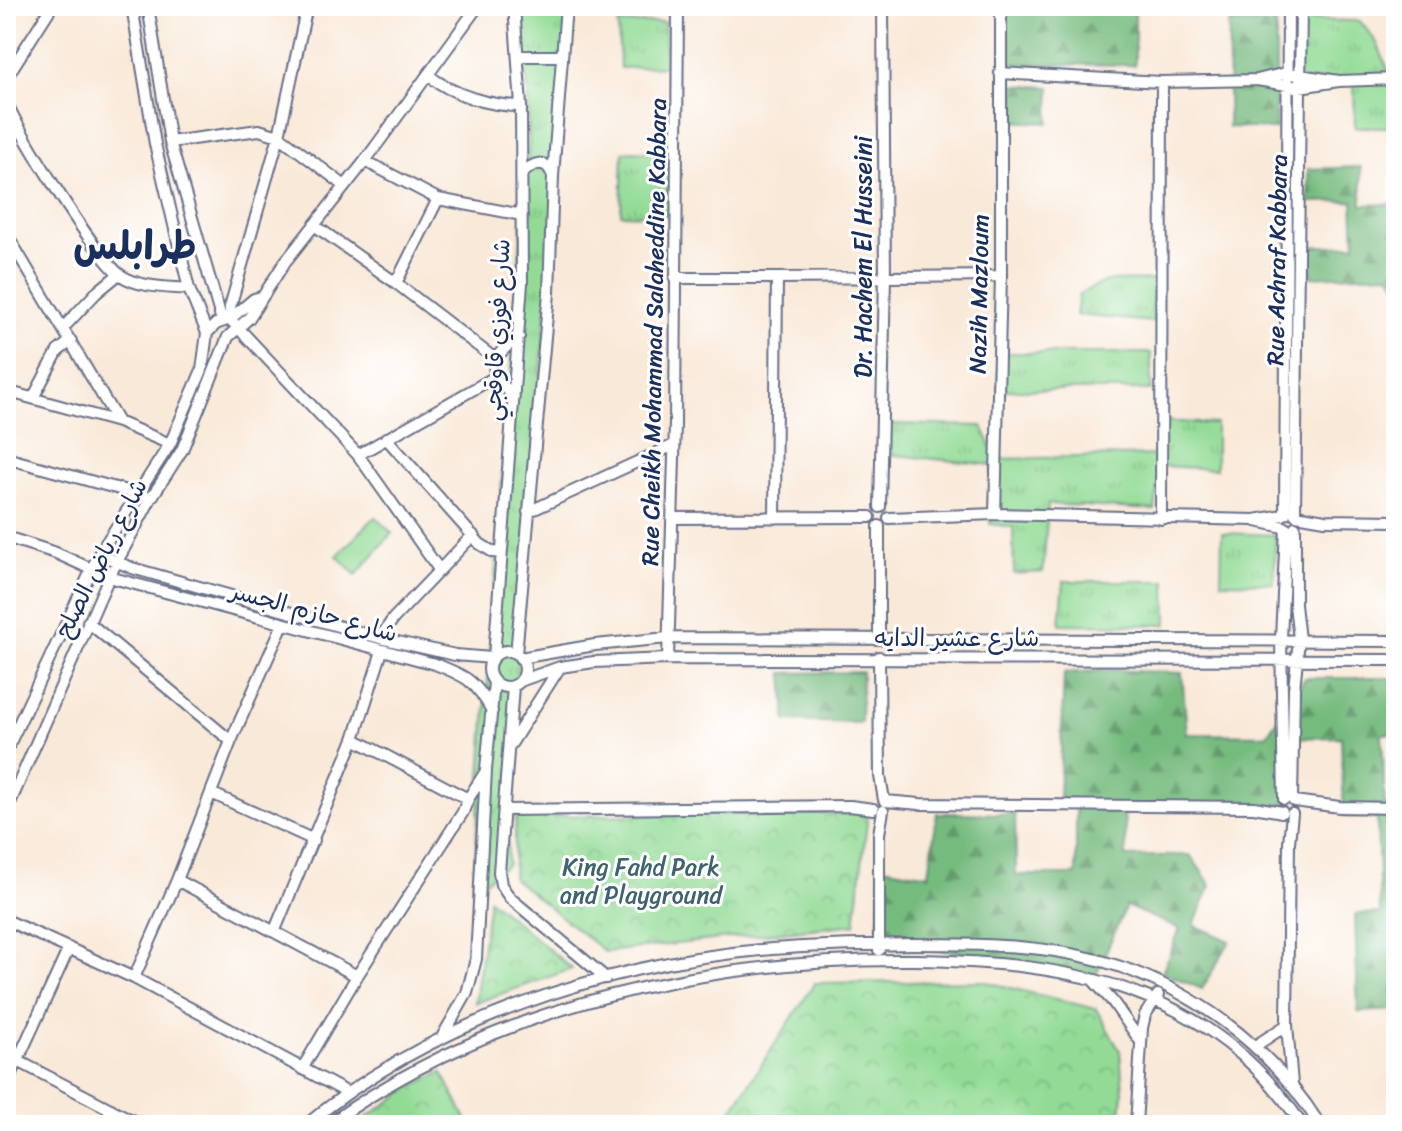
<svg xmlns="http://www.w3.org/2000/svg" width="1402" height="1131" font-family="Sriracha,'Playpen Sans Arabic',sans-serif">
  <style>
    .grass { fill: url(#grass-tufts); stroke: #57857a; stroke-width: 2 }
    .forest { fill: url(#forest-firs); stroke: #48756e; stroke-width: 2 }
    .park { fill: url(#park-crowns); stroke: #57857a; stroke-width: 2 }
    .garden { fill: #93db95; stroke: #57857a; stroke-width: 2 }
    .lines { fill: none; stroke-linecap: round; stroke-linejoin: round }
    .minor-casing { stroke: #697089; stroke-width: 14 }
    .minor { stroke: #fff; stroke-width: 10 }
    .labels { text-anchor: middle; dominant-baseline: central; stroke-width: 6; stroke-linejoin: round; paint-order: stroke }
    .street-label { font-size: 24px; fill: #1b2f5e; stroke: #fff }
    .park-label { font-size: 24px; fill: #3f636e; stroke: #fff }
    .town-label { font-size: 40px; font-weight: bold; fill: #1b2f5e; stroke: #fff }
  </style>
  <defs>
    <pattern id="grass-tufts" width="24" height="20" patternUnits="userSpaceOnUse" patternTransform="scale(2)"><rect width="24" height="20" fill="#93db95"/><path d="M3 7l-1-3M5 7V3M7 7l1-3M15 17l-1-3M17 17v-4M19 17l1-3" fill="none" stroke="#7ebc83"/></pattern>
    <pattern id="forest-firs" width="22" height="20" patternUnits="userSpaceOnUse" patternTransform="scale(2)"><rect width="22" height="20" fill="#76bb7e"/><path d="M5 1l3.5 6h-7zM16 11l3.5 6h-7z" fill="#60986a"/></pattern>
    <pattern id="park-crowns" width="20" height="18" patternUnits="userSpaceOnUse" patternTransform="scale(2)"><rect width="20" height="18" fill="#93db95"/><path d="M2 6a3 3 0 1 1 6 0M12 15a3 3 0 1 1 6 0" fill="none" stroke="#7ebc83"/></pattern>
  </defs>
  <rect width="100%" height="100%" fill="#fff"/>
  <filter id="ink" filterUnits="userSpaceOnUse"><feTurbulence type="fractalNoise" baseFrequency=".0125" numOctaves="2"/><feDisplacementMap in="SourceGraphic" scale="16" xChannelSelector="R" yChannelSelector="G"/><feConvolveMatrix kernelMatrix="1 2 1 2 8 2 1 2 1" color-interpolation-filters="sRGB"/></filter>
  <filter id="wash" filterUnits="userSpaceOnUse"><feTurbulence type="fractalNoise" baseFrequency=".006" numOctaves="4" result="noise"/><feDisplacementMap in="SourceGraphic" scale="32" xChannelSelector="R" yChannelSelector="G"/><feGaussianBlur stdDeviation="1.8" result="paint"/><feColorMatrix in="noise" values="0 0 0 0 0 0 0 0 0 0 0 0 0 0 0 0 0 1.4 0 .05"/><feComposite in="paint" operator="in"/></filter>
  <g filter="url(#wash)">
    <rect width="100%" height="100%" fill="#f9e9d8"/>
    <path class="grass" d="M515,6H570L507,802L508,864L473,890L508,395L529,142L528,89Z
      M1292,20L1360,21L1377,43L1391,77L1396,78V127H1355L1354,81L1294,80Z
      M664,22L666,66L620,68L618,24Z
      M632,151L668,153L670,216L621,214L623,152Z
      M1153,280V322L1076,315L1079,294L1106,281Z
      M998,353H1151V390H998Z
      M1161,421L1216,424V469L1160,466L1155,510L1048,504L1043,572L1014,574L1013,527L990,524L992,465L887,454L890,424L982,426L997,459L1157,455Z
      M1222,533L1276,535L1274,583L1221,582Z
      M1064,581H1166L1167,625L1060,624Z"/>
    <path class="forest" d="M1006,6H1135V65L1006,64Z
      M1229,23L1276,24V129L1228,127Z
      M1007,85L1050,87L1049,123L1005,121Z
      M1361,167L1362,205L1396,204V283L1390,274L1305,277L1304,247L1355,245L1353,201L1309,202L1308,169Z
      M1112,670L1182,673L1187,734L1267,735L1305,678H1396V733L1382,734L1385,805H1396V1010L1358,1012L1355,914L1380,913L1377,819L1344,816L1341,737L1287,738L1289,805L1124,809L1126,857L1190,855L1211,885L1194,925L1230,941L1202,989L1162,972L1180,929L1126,906L1094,979C1024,957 951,951 878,946L882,867L929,875L937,813L1015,814L1016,875H1076V801L1059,800L1064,673Z
      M862,672L861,723L786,721L783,673Z"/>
    <path class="park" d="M868,813L855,924L605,952L513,878L516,816Z
      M489,899L572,969L475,1003Z
      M983,981L1096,1009L1120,1051L1123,1092L1120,1125H725L726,1119L815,983Z
      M442,1072L469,1125H355L413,1086Z"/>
    <path class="garden" d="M375,517L392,533L356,575L337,556Z"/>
  </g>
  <g filter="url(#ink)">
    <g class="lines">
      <defs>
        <path id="minor" d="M132,6L155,144L189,289L207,333
          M148,6L170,142L222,321
          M307,6L279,136L230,307V319L358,455L438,568
          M519,56H562
          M1000,73L1162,82L1257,80L1286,73L1339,81
          M428,75C453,95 489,106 521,106
          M6,78L52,6
          M1257,80L1299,87L1339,81L1396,79
          M6,101C17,130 99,262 122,276C141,288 167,287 189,289
          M170,142L259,130L279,136L345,186
          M365,161L438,199L522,215
          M523,173C533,163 546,158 552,174
          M314,225L396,283L495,359
          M6,233L118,422
          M675,278H777
          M396,283L438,199
          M63,328L96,293L119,274
          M6,391L118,422L170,444
          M514,397C486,370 488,359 519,337
          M33,398L58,351L71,341
          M386,438L480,544L493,552L501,553
          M358,455L495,377
          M6,458L145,496
          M880,507L885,277L883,6
          M528,512L674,445
          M995,514L1001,276V6
          M1285,514L1288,6
          M1295,514L1301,6
          M1296,515L1325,520L1396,521
          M673,518L870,517
          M775,518L777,278L1001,276
          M889,518L995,514L1255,520L1283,515
          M1161,519L1162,82
          M1256,521L1284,527
          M6,537L56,553L109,577L435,664C466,676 476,681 492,711
          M99,554L132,568L380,638L455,655L492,658
          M88,622L231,741
          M879,637V526
          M380,638L393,619L473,535
          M489 669a18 18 0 1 1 36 0a18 18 0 1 1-36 0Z
          M516,654L549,293L553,176L566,6
          M494,657L522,283L521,106L514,6
          M879,657L880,776L884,800
          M520,658L595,645L668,638L1396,641
          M668,659L675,424L678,6
          M520,681L560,667L594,662L668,659L1396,660
          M513,686L499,872L501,885L510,898L606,978
          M354,739L468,799
          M511,744L560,667
          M6,751L99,554L170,444L202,370L207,333L216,324L230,319L254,299L261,297
          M211,793L314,840
          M1284,799L1281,639L1286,528
          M1292,799L1294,689L1299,639L1295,605V527
          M885,801L920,804L1254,807L1282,812
          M1294,801L1340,807L1396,808
          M505,810L850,806L873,809
          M6,812L109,577L150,500L182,450L228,337L249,318L285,262L365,161L478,6
          M1292,814L1289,842L1287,1025L1292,1084
          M177,880L357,976
          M6,920L134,978L348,1093
          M275,930L354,739L382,651
          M879,950V834L883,811
          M134,978L177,880L231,741L283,624
          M1092,979L1113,1002L1141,1042
          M441,1039L467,993L476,959L486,770L494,682
          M1255,1046L1287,1025
          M18,1061L141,1125
          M302,1069L357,976L463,812L468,799L486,771
          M6,1086L69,948
          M104,1125L111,1109
          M306,1125C428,1023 604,964 761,950C811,945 862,945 912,944C986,944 1062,944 1132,971C1210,1001 1276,1055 1320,1125
          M328,1125C494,1004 711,958 914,960C1068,962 1211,986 1302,1125
          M1136,1125L1142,1028L1145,1015L1158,995"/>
      </defs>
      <use href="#minor" class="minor-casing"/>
      <use href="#minor" class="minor"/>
    </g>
  </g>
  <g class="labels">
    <g class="street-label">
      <text transform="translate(863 257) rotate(-90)">Dr. Hachem El Husseini</text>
      <text transform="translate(1277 260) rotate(-89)">Rue Achraf Kabbara</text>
      <text transform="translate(979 294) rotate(-89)">Nazih Mazloum</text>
      <text transform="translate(497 330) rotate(-87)">شارع فوزي قاوقجي</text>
      <text transform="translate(654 332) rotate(-89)">Rue Cheikh Mohammad Salaheddine Kabbara</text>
      <text transform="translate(101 558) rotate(-63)">شارع رياض الصلح</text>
      <text transform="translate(314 612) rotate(15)">شارع حازم الجسر</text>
      <text x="957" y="638">شارع عشير الدايه</text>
    </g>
    <g class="park-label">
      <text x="641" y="867">King Fahd Park<tspan x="641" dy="28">and Playground</tspan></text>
    </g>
    <g class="town-label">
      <text x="135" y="245">طرابلس</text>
    </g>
  </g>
  <rect width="1402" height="1131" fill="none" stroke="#fff" stroke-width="32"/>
</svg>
